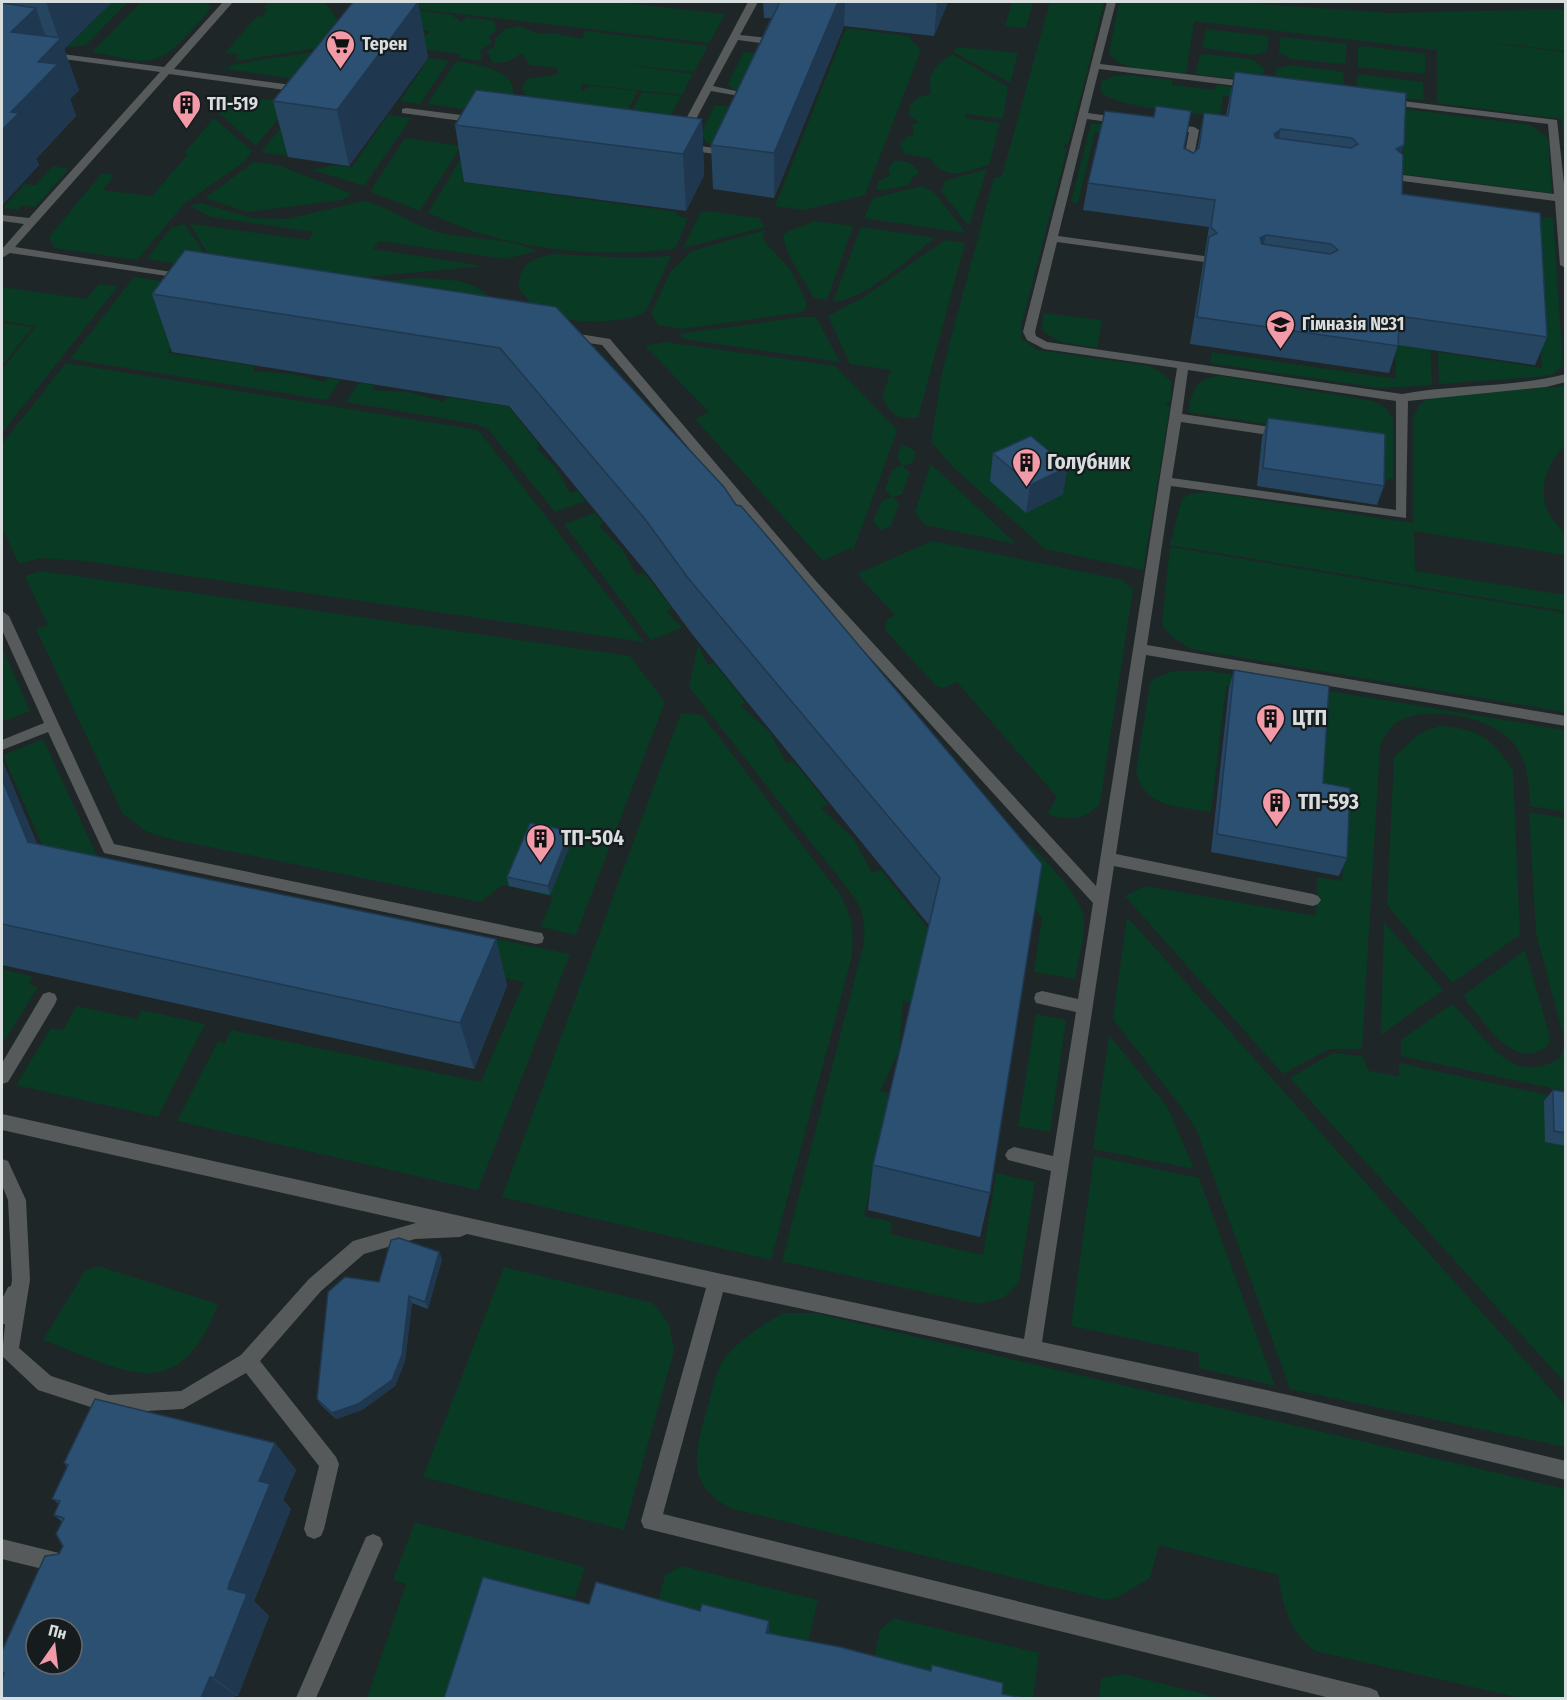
<svg xmlns="http://www.w3.org/2000/svg" width="1567" height="1700" font-family="'Fira Sans Condensed',sans-serif">
  <style>
    .green { fill: #093a24 }
    .lines { fill: none; stroke-linecap: round; stroke-linejoin: round }
    .lane { fill: #575a5a; fill-rule: evenodd }
    .wall { fill: #264561 }
    .shaded-wall { fill: #1f384f }
    .building { fill: #2c5071; stroke: #1f384f; stroke-width: 1.5; fill-rule: evenodd }
    .labels { text-anchor: middle; dominant-baseline: central; stroke-width: 4.5; stroke-linejoin: round; paint-order: stroke }
    .far-poi-label { font-size: 18px; font-weight: bold; fill: #d8ddde; stroke: #161c1e; text-anchor: start }
    .poi-label { font-size: 21px; font-weight: bold; fill: #d8ddde; stroke: #161c1e; text-anchor: start }
  </style>
  <rect width="100%" height="100%" fill="#1f2628"/>
  <path class="green" d="M102,2H128L86,45L70,47L30,40L72,26L87,27L99,15Z
    M141,2H204L211,6C206,16 197,24 190,32C153,73 142,61 92,52Z
    M269,2H324C335,14 346,29 337,45L235,61L239,54L225,53L257,16L261,17L268,9L263,8Z
    M358,2H616L725,14L709,43Z
    M1012,2H1033L1026,28L1005,26Z
    M1050,2H1104L1094,42L1091,45H1094L1068,144H1065L1064,148L1067,149L1021,327V338L1037,350L1149,366L1162,373L1171,381V401H1167L1166,405L1170,407L1143,570L1045,549L954,468L931,442L942,372L994,178L1002,176Z
    M1119,2H1231L1390,13L1565,9V51L1467,40L1565,52V163L1562,119L1437,103V50L1194,21L1186,74C1167,72 1119,72 1109,53Z
    M414,10L452,15L461,22L467,17L494,21L497,29L489,37L492,42L480,51L482,61L459,58L461,54L372,42L358,25L428,34L430,31L401,27Z
    M520,26L538,34H558L582,39L586,31L708,46L694,72L622,64L693,74L682,95L581,84L582,91L590,86L638,91L617,129L527,99L522,87L528,79L559,74L557,68L530,65L522,53L507,62L493,63L487,51L495,46V39L505,29Z
    M846,28L908,36L921,50L865,195L805,210L775,206Z
    M1206,29L1267,36L1269,38L1267,51L1254,55L1202,48Z
    M1283,37L1347,44L1345,64L1291,59L1279,52L1280,38Z
    M1363,46L1425,54V74L1358,67V48Z
    M957,47L1018,53L1010,83L954,52Z
    M326,50L302,80L213,67L228,68L231,65Z
    M744,52L765,54L751,91L733,89L728,84Z
    M952,54L1008,87L1003,119L967,114L965,118L1000,123L989,165C964,171 946,183 930,158L905,154L899,144L908,136L914,135L912,126L919,122L910,117L909,107L917,98L931,94C927,74 935,65 952,54Z
    M1205,54L1253,60L1264,69L1262,81L1199,75L1196,73L1200,55Z
    M429,58L449,61L420,104L400,101Z
    M456,61C474,64 519,69 513,97L485,112L427,104Z
    M1290,65L1344,72L1343,90L1274,82L1276,69Z
    M1358,74L1423,82L1424,100L1360,95L1355,92Z
    M1126,75L1172,80V85L1215,90L1216,85L1530,125L1548,138L1552,193L1403,174L1404,118L1223,96L1220,116C1197,113 1109,108 1100,90L1102,81L1114,76Z
    M642,92L681,96L667,122L621,130Z
    M232,96L292,102L256,146L219,113Z
    M715,105L743,108L725,145L707,143L701,134Z
    M320,112L287,156L261,152L291,115Z
    M388,115L411,118L364,186L313,170L334,165L352,167Z
    M214,118L252,151L244,162L185,203L137,260L54,248L49,237L102,173L115,175L103,190L152,196L188,154L184,153Z
    M1091,123L1134,128L1132,136L1095,132L1078,203L1071,202Z
    M405,138L461,146L420,211L373,193L371,190Z
    M470,143L485,145L462,182L678,212L676,216L688,218L675,249C611,257 541,252 479,233C461,228 445,219 428,213Z
    M894,161C907,161 913,162 919,173L912,178L909,185L886,190L876,189L878,182L890,175L888,169Z
    M254,162L278,165L352,194L342,200L248,212L205,198Z
    M53,166L69,169L35,207L22,205L18,210L3,208L25,184L36,185Z
    M987,169L969,226L941,191L945,181Z
    M921,186L933,191L966,233L864,218L873,198Z
    M363,201C391,207 413,226 441,233C469,240 510,237 537,251L506,259L379,241L373,249L483,266L345,279L216,267L190,224L309,240L313,232L211,217L190,206L201,203L252,218L288,219Z
    M706,211L759,218L765,227L683,248L701,212Z
    M1526,215L1553,218L1563,366L1552,375L1537,377L1439,384L1438,352L1542,368L1535,239Z
    M813,221L853,226L827,300L814,298C803,278 786,257 783,235C792,227 803,228 813,221Z
    M184,224L200,246L212,270L147,259L171,228Z
    M861,227L935,238C911,256 862,303 833,301Z
    M766,230L763,235L764,241L790,269L806,301L807,307L802,312L682,329L658,325L651,313L671,271L692,251Z
    M945,240L965,243L918,418C895,418 894,417 882,398L891,370L850,364L828,316L864,297Z
    M554,254L635,258L671,256L646,311C625,326 558,324 537,310C531,305 525,295 519,289C518,264 532,258 554,254Z
    M134,277L254,294L176,342L168,353L255,366L253,371L292,374L325,382L328,378L340,380L327,400L70,359Z
    M414,278C453,280 479,277 502,312L346,285Z
    M99,284L118,286L2,433V370L36,326L2,321V287L86,299Z
    M1394,311L1430,333L1432,385L1379,388L1210,363L1212,352L1396,379Z
    M1043,313L1102,320L1097,348L1061,342L1045,333L1042,327Z
    M802,317H816L840,362L684,339L678,334Z
    M2,323L33,327L2,366Z
    M666,342L835,366L895,428L897,431L853,551L850,548L823,561L695,419L709,412L645,346Z
    M66,363L478,430L644,642L85,561L41,558L19,564L4,532H2V444Z
    M1221,376L1374,401L1387,409L1393,419V478L1384,481V450L1330,434L1188,412C1192,391 1196,377 1221,376Z
    M359,382L374,385L372,390L408,392L444,402L447,397L508,406L540,446L536,448L556,468L570,493L578,491L585,501L555,512L487,428L471,423L346,402Z
    M1565,386V446C1547,461 1537,491 1549,514C1553,521 1563,529 1565,536C1567,542 1565,550 1565,555L1414,531L1415,571L1565,595V611L1170,545L1182,499L1190,494L1208,492L1413,523V419C1417,406 1421,402 1433,397Z
    M901,444L916,451L912,463L903,466L910,472L902,494L893,497L899,504L891,526L881,530L873,521L882,501L892,497L885,490L892,470L902,465L897,458Z
    M931,463V464L1016,544L925,525L915,512Z
    M595,513L604,523L599,526L623,550L636,575L644,573L672,608L666,611L682,628L651,640L564,524Z
    M932,541L1123,580L1133,590L1100,803C1086,821 1067,821 1047,814L1057,797L957,682L943,688L936,686L885,630L887,619L895,615L857,574Z
    M1170,547L1565,613V712L1190,649L1169,634L1162,624Z
    M41,571L630,656L665,702L576,935L541,927L553,897L503,885L480,902L170,839L147,832L123,814L36,629L48,625L25,576Z
    M698,645L708,665L714,663L746,703L741,706L770,732L786,763L793,761L828,804L821,808L853,838L872,873L881,870L930,931L914,1003L903,1001L899,1051L880,1091L891,1094L864,1216L892,1222L890,1234L983,1255L996,1173L1035,1182L1019,1282L1004,1298L978,1304L782,1261L864,943C865,924 864,912 854,897L689,687Z
    M2,647L30,711L2,722Z
    M1174,671H1210L1565,730V812L1530,806C1529,784 1528,763 1515,745C1494,717 1430,704 1399,721C1389,726 1385,736 1380,746L1362,1049H1329L1283,1074L1125,896L1146,886L1316,916L1317,877L1342,881L1346,803L1323,799L1325,702L1226,686L1211,812C1179,806 1144,809 1136,771L1150,683L1157,677Z
    M681,713L702,715L839,893C852,915 854,931 852,956L771,1260L502,1197Z
    M1440,726C1478,728 1494,740 1513,771L1520,935L1452,983L1387,905L1394,757L1420,733Z
    M43,739L98,858L61,889L3,755Z
    M1529,812L1565,818V1091L1401,1056V1040L1452,1004C1484,1032 1508,1090 1560,1058L1565,1042L1536,933Z
    M1030,844C1047,864 1085,898 1084,924C1084,942 1078,961 1075,979L1034,972L1042,918L998,859Z
    M1127,917L1565,1405V1447L1290,1389L1197,1131L1185,1112L1113,1019Z
    M1384,922L1443,990L1381,1035Z
    M457,931L570,954L478,1190L177,1121L218,1041L225,1043L231,1030L481,1082L524,982L442,965Z
    M1525,950L1549,1033V1044C1517,1075 1486,1024 1467,1002L1464,995Z
    M2,969L33,977L29,984L38,987L2,1045Z
    M76,1006L137,1019L142,1010L205,1024L158,1117L16,1085L51,1028L63,1030Z
    M1036,1014L1066,1020L1050,1132L1018,1126Z
    M1109,1035L1168,1108L1194,1169L1093,1149Z
    M1333,1053L1362,1056L1369,1071L1399,1076V1063L1565,1099V1383L1290,1078Z
    M1094,1156L1199,1178L1275,1386L1199,1368V1353L1071,1326Z
    M98,1266L218,1304C178,1411 123,1369 43,1340L85,1271Z
    M504,1267L653,1303L669,1324L674,1351L624,1530L423,1477Z
    M783,1313H815L1565,1489V1698H1521L1315,1651C1289,1632 1283,1605 1278,1575L1159,1545L1150,1578L1118,1597L1106,1600L733,1509C681,1486 697,1445 709,1402C713,1390 715,1373 722,1362C737,1341 760,1326 783,1313Z
    M415,1522L585,1567L575,1598L506,1584L448,1698H367L406,1584L393,1580Z
    M682,1566L818,1600L803,1664L655,1615L665,1575Z
    M894,1618L1039,1653L1033,1698H981L872,1670L880,1630Z
    M1123,1674L1219,1698H1099L1101,1678Z"/>
  <g class="lines">
    <path class="lane" d="M223,2H233L174,69L299,86L304,89L300,95H294L293,91L169,74L15,247L184,274L190,277L188,279L10,253L2,258V249L24,224L2,221V215L29,218L160,72L49,57L46,56V52L164,67Z
      M748,2H758L740,35L768,38L773,41L768,44L738,40L713,86L750,94L745,97L711,91L687,136L678,138L677,136Z
      M1107,2H1116L1100,64L1253,82L1258,85L1253,88L1099,69L1088,113L1123,118L1128,121L1123,124L1087,119L1058,236L1204,256L1209,259L1204,262L1057,242L1035,332L1036,336L1047,342L1402,394C1456,384 1512,388 1566,374V382L1546,387L1408,401L1406,518L1171,486L1147,645L1566,716V726L1146,655L1116,854L1313,894L1318,896L1321,900L1318,904L1313,906L1114,866L1042,1342L1289,1395L1566,1461V1480L1289,1413L723,1292L663,1514L1370,1688L1377,1691L1380,1698H1330L644,1528L641,1521L706,1288L467,1234L460,1237L415,1239L364,1254L321,1291L260,1361L336,1457L339,1464L324,1529L321,1536L314,1539L307,1536L304,1529L319,1466L246,1373L183,1409L109,1413L38,1390L2,1356L5,1324L2,1325V1299L8,1287L11,1286L12,1280L8,1200L2,1185V1159L8,1161L26,1200L30,1280L19,1348L51,1376L109,1395L181,1391L241,1355L309,1279L353,1241L416,1223L2,1130V1114L717,1273L1024,1339L1051,1171L1008,1160L1005,1155L1008,1150L1014,1147L1053,1156L1076,1012L1036,1003L1034,998L1036,993L1042,991L1078,999L1093,903L805,586L602,345L567,340L561,336L567,332L610,339L815,580L1096,886L1177,368L1044,349L1027,340L1023,332ZM1188,370L1396,401V510L1172,478L1181,422L1283,437L1289,433L1283,429L1182,414Z
      M1387,99L1557,120L1566,201V268L1560,265L1555,201L1395,180L1390,177L1395,174L1554,194L1548,124L1383,104V100Z
      M406,108L477,117L482,120L477,123L402,113V109Z
      M1168,124L1194,127L1199,130L1191,171L1182,169L1189,132L1164,129L1163,127Z
      M683,144L715,148L720,151L715,154L679,149V145Z
      M2,611L9,616L114,844L536,932L542,933L544,938L542,943L536,944L104,853L48,732L2,750V740L44,723L2,630Z
      M49,992L55,994L57,999L55,1004L8,1082L2,1084V1063L43,994Z
      M373,1534L380,1537L383,1544L316,1698H296L366,1537Z
      M2,1539L63,1554L70,1557L73,1564L70,1571L63,1574L2,1559Z"/>
  </g>
  <path class="wall" d="M2,2H112L64,49L79,90L70,99L76,116L36,159L39,165L2,205Z
    M418,2L428,58L349,166L288,157L273,101Z
    M763,2H948L934,36L844,26L774,198L713,189L711,145L771,18H764Z
    M1235,72L1404,145L1401,153L1402,194L1547,337L1535,365L1398,345L1389,373L1190,344L1209,227L1083,210L1088,183L1184,148L1193,153L1197,150L1204,113L1226,115Z
    M702,119L704,175L686,211L464,182L455,125Z
    M152,294L556,307L736,505L1042,864L990,1193L980,1237L868,1210L873,1165L929,925L692,634L650,577L509,406L172,352Z
    M1268,418L1384,486L1377,505L1257,486L1262,437Z
    M993,453L1063,494L1026,513L990,481Z
    M1234,670L1323,783L1347,858L1339,876L1211,852L1229,688Z
    M2,760L37,844L496,939L507,986L474,1069L2,965Z
    M572,840L550,895L509,886L507,877Z
    M1553,1090L1566,1092V1146L1545,1142L1544,1101Z
    M439,1252L442,1259L428,1309L412,1303L405,1361L395,1386L362,1410L336,1419L321,1405L317,1399L379,1282Z
    M275,1443L296,1470L283,1500L291,1509L254,1601L269,1616L238,1696L2,1676V1651L63,1546L62,1522L54,1515L59,1504L52,1499L67,1467L64,1463Z"/>
  <path class="shaded-wall" d="M46,2H112L64,49L79,90L70,99L76,116L36,159L39,165L2,205V130L11,112V32L36,8L50,49L59,39Z
    M418,2L428,58L349,166L337,110Z
    M838,2H845L844,26L774,198V153Z
    M937,2H948L934,36Z
    M702,119L704,175L686,211L683,154Z
    M1281,129L1274,156V134Z
    M1404,145L1395,172L1396,149Z
    M1266,235L1259,262L1260,238Z
    M1068,467L1063,494L1026,513L1030,485Z
    M2,760L57,891L28,842L2,779Z
    M570,831L572,840L550,895L548,886Z
    M496,939L507,986L474,1069L460,1023Z
    M439,1252L442,1259L428,1309L425,1302Z
    M409,1296L412,1303L405,1361L395,1386L362,1410L336,1419L332,1413Z
    M275,1443L296,1470L283,1500L291,1509L254,1601L269,1616L238,1696L214,1678L229,1584L259,1481Z
    M769,1621L770,1648L766,1633Z
    M210,1677L235,1695L234,1698H201Z"/>
  <path class="building" d="M353,2H418L337,110L273,101Z
    M780,2H838L774,153L711,145Z
    M2,3L36,8L11,32L61,38L38,62L58,64L11,112L19,113L2,130Z
    M1235,72L1406,93L1404,145L1396,149L1403,155L1402,194L1540,213L1547,337L1399,316L1398,346L1197,317L1209,237L1217,233L1211,227L1215,200L1088,183L1105,111L1154,117L1156,106L1191,111L1184,148L1193,153L1199,148L1204,113L1228,116ZM1281,129L1352,138L1358,144L1351,148L1276,138L1274,134ZM1266,235L1331,244L1338,250L1330,254L1262,244L1260,238Z
    M476,90L702,119L683,154L455,125Z
    M185,250L556,307L724,487L736,505L741,506L772,542L1042,864L990,1193L873,1165L940,878L688,578L645,519L500,348L152,294Z
    M1268,418L1385,434L1384,486L1263,468Z
    M1031,436L1068,467L1030,485L993,453Z
    M1234,670L1329,686L1323,783L1350,788L1347,858L1217,834Z
    M2,779L28,842L496,939L460,1023L2,924Z
    M530,823L570,831L548,886L507,877Z
    M1553,1090L1566,1092V1133L1554,1131Z
    M399,1238L439,1252L425,1302L409,1296L402,1355L392,1380L358,1404L332,1413L317,1399L328,1292L345,1277L379,1282L391,1240Z
    M95,1399L275,1443L259,1481L270,1484L229,1584L228,1589L247,1594L214,1678L210,1677L201,1698H2V1680L4,1673H2V1651L45,1556L59,1554L63,1546L56,1534L64,1518L54,1515L60,1501L52,1499L68,1465L64,1463ZM36,1628H72V1664H36Z
    M483,1577L589,1604L596,1582L700,1611L702,1604L769,1621L766,1633L840,1647L931,1671L932,1665L1003,1683L1002,1694L1024,1698H444Z"/>
  <defs>
    <symbol id="supermarket-pin" viewBox="-11 -11 22 30"><path d="M0 17L-7.5 6A9.5 9.5 0 1 1 7.5 6Z" fill="#f39aa9" stroke="#161c1e"/><path d="M-6-5.5h2.5l.6 2H6L4.5 2H-2.5L-4.4-4H-6ZM-1.5 3.2a1.3 1.3 0 1 0 .1 0ZM3 3.2a1.3 1.3 0 1 0 .1 0Z" fill="#111"/></symbol>
    <symbol id="building-pin" viewBox="-11 -11 22 30"><path d="M0 17L-7.5 6A9.5 9.5 0 1 1 7.5 6Z" fill="#f39aa9" stroke="#161c1e"/><path d="M-4-6H4V6H1V3H-1V6H-4ZM-2.5-4.3h1.7v1.8h-1.7ZM.8-4.3h1.7v1.8H.8ZM-2.5-1h1.7V.8h-1.7ZM.8-1h1.7V.8H.8Z" fill="#111"/></symbol>
    <symbol id="school-pin" viewBox="-11 -11 22 30"><path d="M0 17L-7.5 6A9.5 9.5 0 1 1 7.5 6Z" fill="#f39aa9" stroke="#161c1e"/><path d="M0-5L7-2L0 1L-7-2ZM-4 1L0 2.5L4 1V4Q0 6-4 4Z" fill="#111"/></symbol>
  </defs>
  <g fill-rule="evenodd">
    <use href="#supermarket-pin" x="324" y="28" width="33" height="45"/>
    <use href="#building-pin" x="170" y="88" width="33" height="45"/>
    <use href="#school-pin" x="1264" y="308" width="33" height="45"/>
    <use href="#building-pin" x="1010" y="446" width="33" height="45"/>
    <use href="#building-pin" x="1254" y="702" width="33" height="45"/>
    <use href="#building-pin" x="1260" y="786" width="33" height="45"/>
    <use href="#building-pin" x="524" y="822" width="33" height="45"/>
  </g>
  <g class="labels">
    <g class="far-poi-label">
      <text x="362" y="44">Терен</text>
      <text x="207" y="104">ТП-519</text>
      <text x="1302" y="324">Гімназія №31</text>
    </g>
    <g class="poi-label">
      <text x="1047" y="462">Голубник</text>
      <text x="1292" y="718">ЦТП</text>
      <text x="1298" y="802">ТП-593</text>
      <text x="561" y="838">ТП-504</text>
    </g>
  </g>
  <rect width="1567" height="1700" fill="none" stroke="#d8ddde" stroke-width="6"/>
  <g transform="translate(54 1646) rotate(14)"><circle r="28" fill="#161c1e" stroke="#64696b" stroke-width="1.5"/>
  <path d="M0-4.5L10 22L0 15L-10 22Z" fill="#f39aa9"/>
  <text y="-9" font-size="16" font-weight="bold" text-anchor="middle" fill="#d8ddde">Пн</text>
  </g>
</svg>
